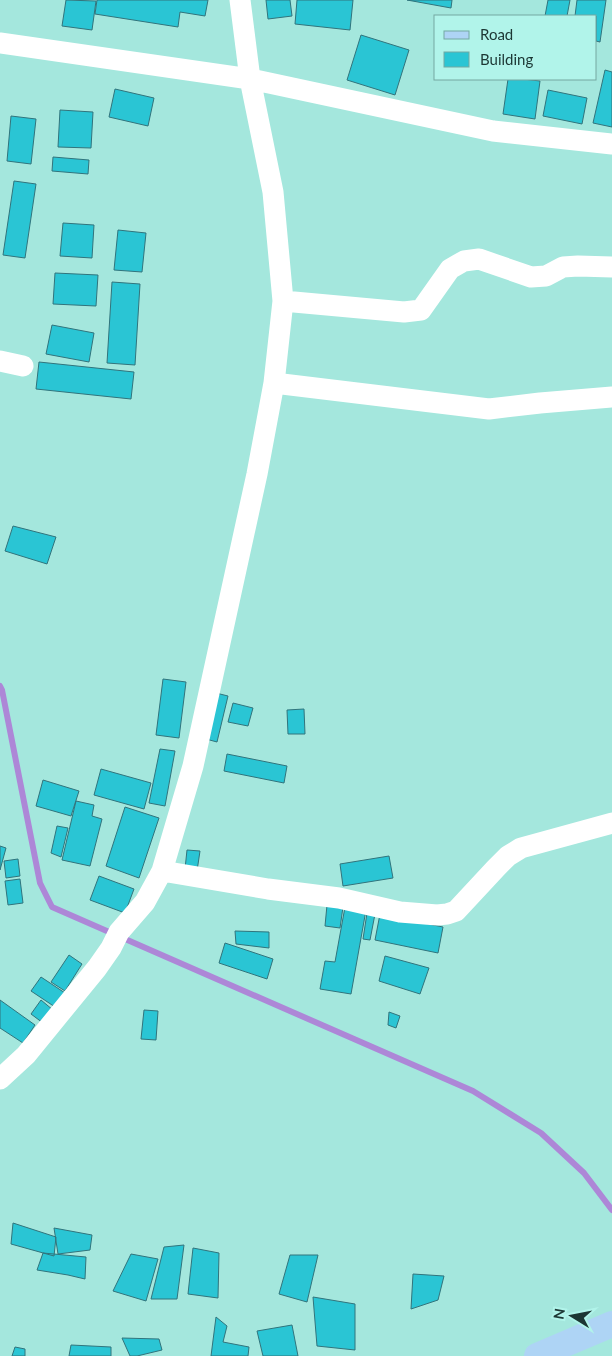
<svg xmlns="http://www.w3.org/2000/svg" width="612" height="1356" font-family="Lato,sans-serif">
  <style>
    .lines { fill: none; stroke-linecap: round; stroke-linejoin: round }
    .stream { stroke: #ad87d7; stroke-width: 6 }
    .building { fill: #2ac5d4; stroke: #31747c }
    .minor { stroke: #fff; stroke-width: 21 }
    .major { stroke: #aed4f5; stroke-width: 26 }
  </style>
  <rect width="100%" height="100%" fill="#a4e7dd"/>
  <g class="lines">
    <path class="stream" d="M0,686L2,690L40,883L52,907L473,1091L541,1133L584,1173L612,1210"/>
  </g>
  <path class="building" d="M66,0L96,1L92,30L62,26Z
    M97,0H208L205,16L180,12L178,27L95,14Z
    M266,0H290L292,16L268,19Z
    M297,0H353L350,30L295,24Z
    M407,0H452L451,8Z
    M548,0H570L567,16H545Z
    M577,0H606L600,42L596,41V16H575Z
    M361,35L409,50L395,95L347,80Z
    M605,70L612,72V127L593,123Z
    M508,79H523L540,81L535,119L503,114Z
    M115,89L154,98L148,126L109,117Z
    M548,90L587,98L582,124L543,116Z
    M60,110L93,112L91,148L58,147Z
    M11,116L36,119L31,164L7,161Z
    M53,157L89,160L88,174L52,171Z
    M14,181L36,184L25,258L3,255Z
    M63,223L94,225L92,258L60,256Z
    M118,230L146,233L142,272L114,270Z
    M55,273L98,275L96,306L53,304Z
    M112,282L140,284L135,365L107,363Z
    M52,325L94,333L89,362L46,354Z
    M39,362L134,372L131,399L36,389Z
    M13,526L56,537L47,564L5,551Z
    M163,679L186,682L179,738L156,735Z
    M216,693L228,696L217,742L206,739Z
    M233,703L253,708L248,726L228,722Z
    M304,709L305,734H288L287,710Z
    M160,749L175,751L165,806L149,803Z
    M227,754L287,766L284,783L224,771Z
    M101,769L151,783L144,809L94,795Z
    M43,780L79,791L71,816L36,806Z
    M76,801L94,805L92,816L102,819L90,866L62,860Z
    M125,807L159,818L139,878L106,866Z
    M57,826L68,828L61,857L51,853Z
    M0,846L6,848L0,870Z
    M187,850L200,851L197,871L185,869Z
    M389,856L393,878L343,886L340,864Z
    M18,859L20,876L6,878L4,861Z
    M99,876L134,889L125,913L90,900Z
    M20,879L23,903L8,905L5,881Z
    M327,905L343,907L340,928L325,926Z
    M345,907L366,910L351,994L320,989L325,961L335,962Z
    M367,913L375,914L370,940L363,939Z
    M380,914L443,927L438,953L375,940Z
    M235,931L269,932V948L236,944Z
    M225,943L273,959L267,979L219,963Z
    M69,955L82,964L65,991L51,982Z
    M385,956L429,968L420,994L379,981Z
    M41,977L65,993L55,1007L31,991Z
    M0,1000L35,1025L23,1043L0,1028Z
    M41,1000L53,1010L43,1023L31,1014Z
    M144,1010L158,1011L156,1040L141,1039Z
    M389,1012L400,1016L396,1028L388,1025Z
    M13,1223L56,1237L54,1256L11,1244Z
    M54,1228L92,1235L90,1250L58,1254Z
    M184,1245L177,1299H151L164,1247Z
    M193,1248L219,1253L218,1298L188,1294Z
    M43,1253L86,1257L85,1279L68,1275L37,1270Z
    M131,1254L158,1259L146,1301L113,1291Z
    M290,1255H318L307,1302L279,1294Z
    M413,1274L444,1276L438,1300L411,1309Z
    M313,1297L355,1304V1350L317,1346Z
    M216,1317L227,1326L223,1342L249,1347L248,1356H211Z
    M292,1325L298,1356H263L257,1331Z
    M122,1338L159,1339L162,1350L137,1356H130Z
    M71,1345L111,1347V1356H69Z
    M15,1347L25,1349V1356H12Z"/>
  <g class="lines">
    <path class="minor" d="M0,43L250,79L493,131L612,144
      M283,301L404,312L421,310L450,269L464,261L479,259L531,277L546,276L563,267L578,266L612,267
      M0,361L23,366
      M274,383L489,409L540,403L612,397
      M162,871L268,889L339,898L400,912L437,915L447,914L456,911L496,868L508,856L521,848L612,823
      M0,1079L26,1055L97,968L111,948L119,932L145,902L162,871L193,766L257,474L274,383L283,301L273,192L250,79L240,0"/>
    <path class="major" d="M537,1356L612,1324"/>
  </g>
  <rect x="434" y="15" width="162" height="65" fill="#b1f4ea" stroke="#75a8a1"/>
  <rect x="444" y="31" width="25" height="8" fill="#aed4f5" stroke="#75a8a1"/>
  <text x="480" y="40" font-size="15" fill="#1c3734">Road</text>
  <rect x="444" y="52" width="25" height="15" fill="#2ac5d4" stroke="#75a8a1"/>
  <text x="480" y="65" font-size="15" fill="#1c3734">Building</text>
  <g transform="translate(572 1316) rotate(280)" stroke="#b1f4ea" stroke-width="4" paint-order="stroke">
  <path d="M0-4L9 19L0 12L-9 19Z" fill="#1c3734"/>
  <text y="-8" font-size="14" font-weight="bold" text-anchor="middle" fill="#1c3734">N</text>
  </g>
</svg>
